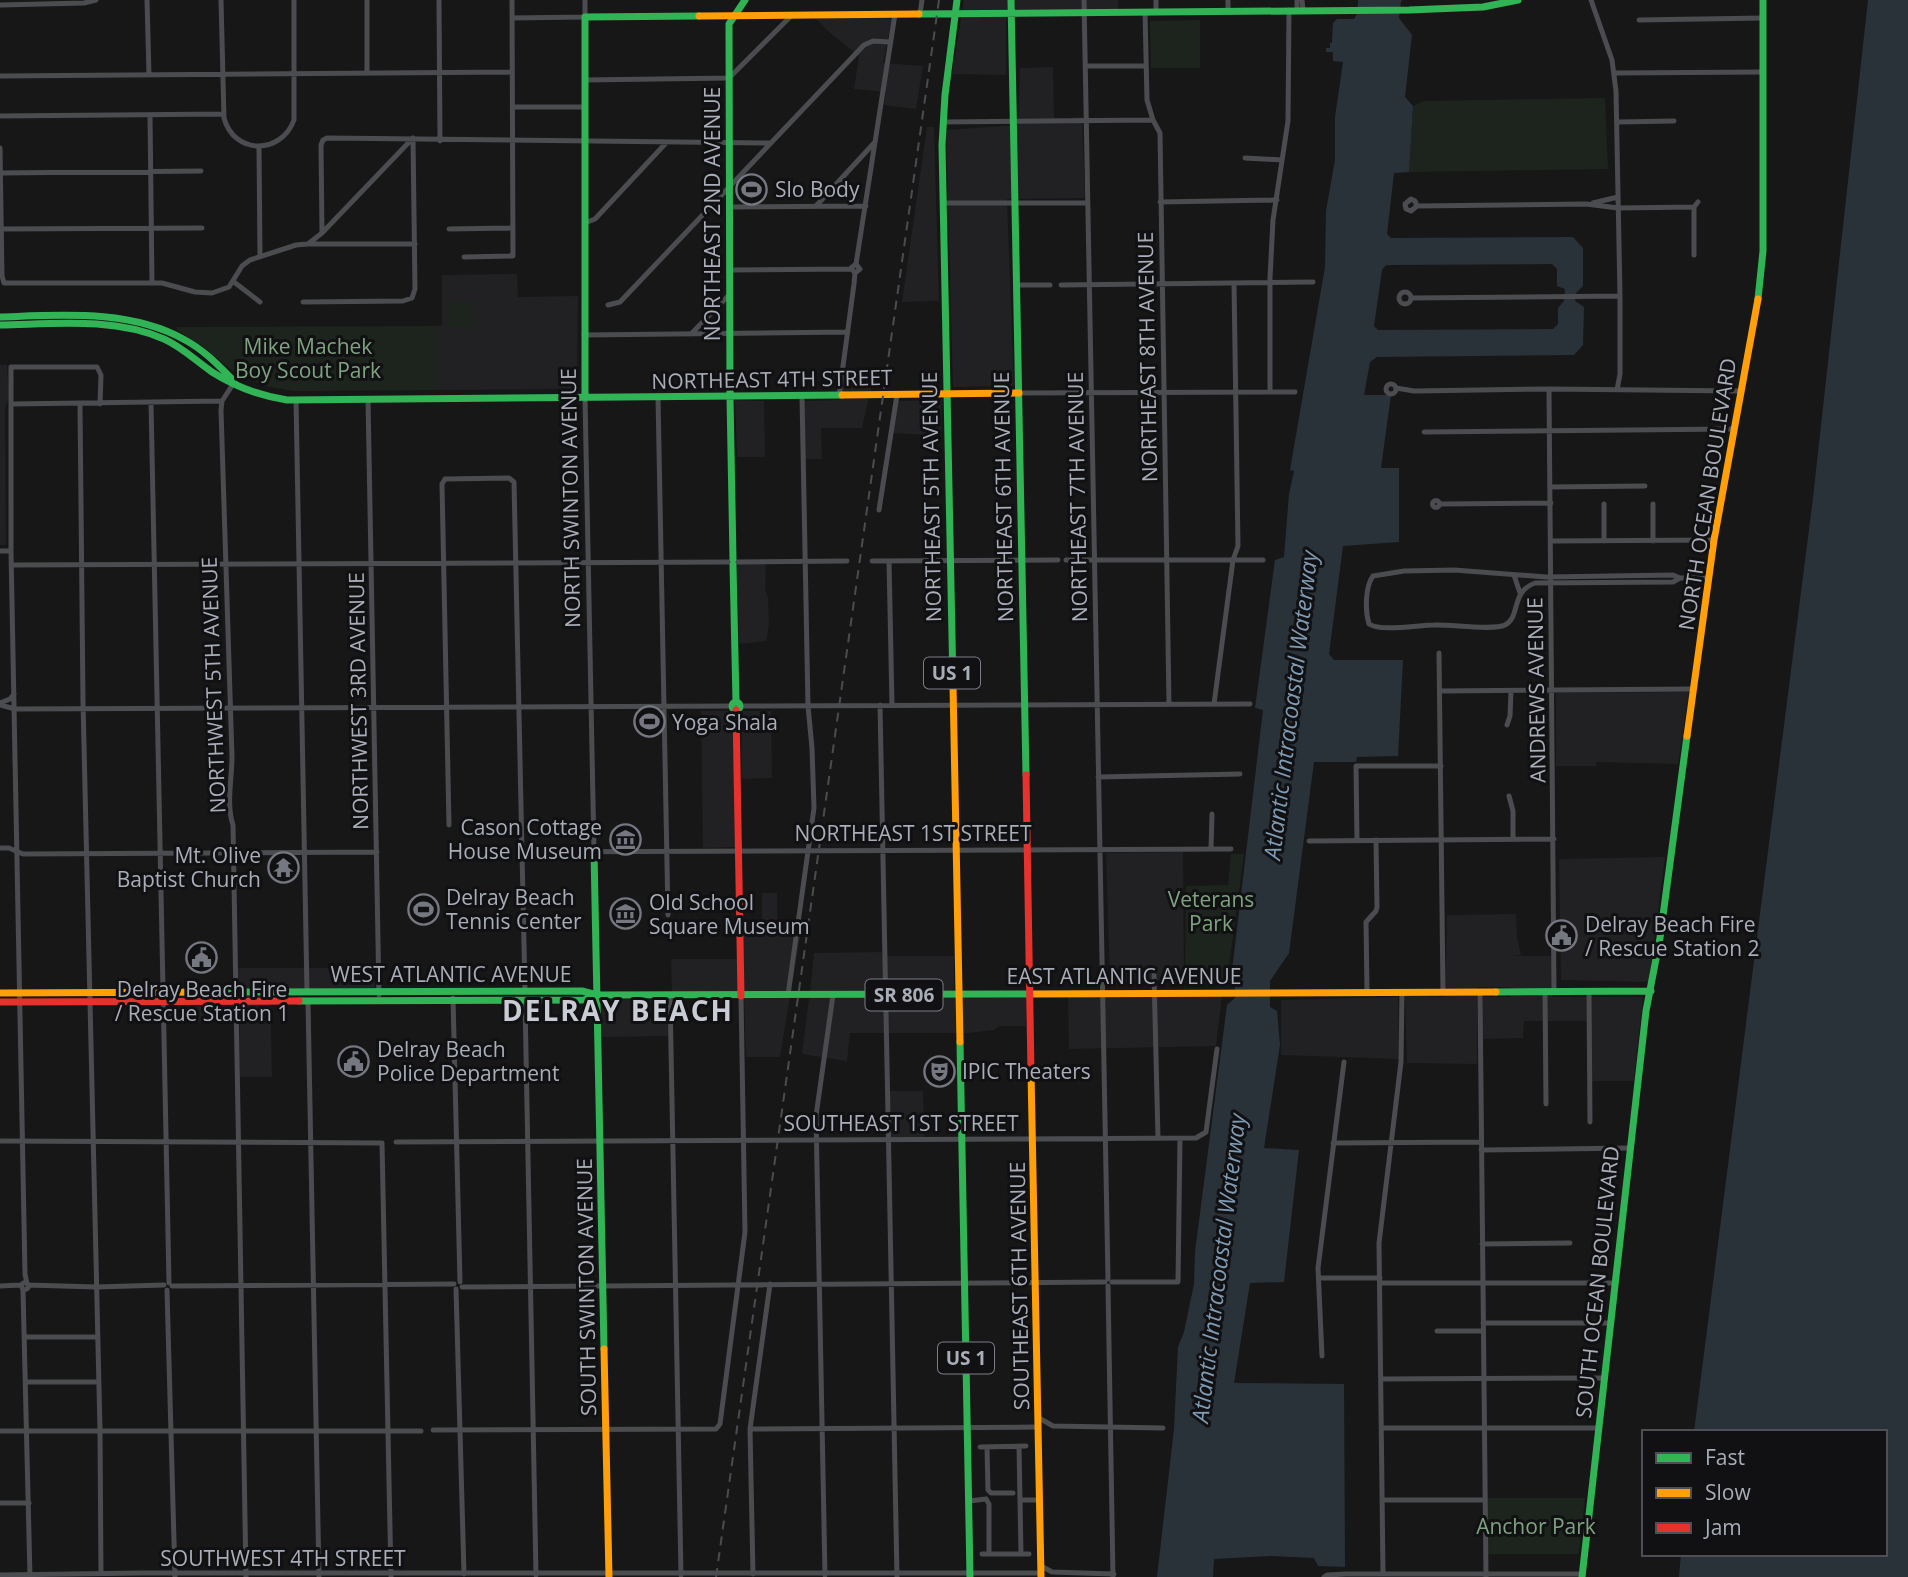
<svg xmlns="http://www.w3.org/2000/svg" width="1908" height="1577" font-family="'Open Sans',sans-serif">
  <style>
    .built { fill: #212123 }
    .green { fill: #1d241e }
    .water { fill: #2a3239; fill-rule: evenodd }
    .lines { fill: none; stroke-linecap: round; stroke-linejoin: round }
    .street { stroke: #4b4c50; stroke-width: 5 }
    .fast { stroke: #30b455; stroke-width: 7 }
    .slow { stroke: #ff9f0a; stroke-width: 7 }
    .jam { stroke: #e5322d; stroke-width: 7 }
    .rail { stroke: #4b4c4f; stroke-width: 2; stroke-dasharray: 9 7; stroke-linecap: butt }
    .labels { text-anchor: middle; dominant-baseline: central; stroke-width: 6; stroke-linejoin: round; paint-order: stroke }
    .shield { fill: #111113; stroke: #7b7e86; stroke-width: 2 }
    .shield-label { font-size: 19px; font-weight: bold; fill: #a8adb8 }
    .poi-label { font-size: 21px; fill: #a8adb8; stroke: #111113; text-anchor: start }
    .street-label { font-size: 21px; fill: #a8adb8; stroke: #111113 }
    .park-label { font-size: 21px; fill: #7fa381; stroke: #111113 }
    .water-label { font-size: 23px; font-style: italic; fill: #7f9bb3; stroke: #111113 }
    .district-label { font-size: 28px; font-weight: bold; letter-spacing: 2px; fill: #c9ccd4; stroke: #111113 }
  </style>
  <rect width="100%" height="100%" fill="#171717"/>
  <path class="built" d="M964,0H1118V9H1006V75L952,74Z
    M868,18L892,19L883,63L923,66L916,109L884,105L886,92L854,89L859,56L828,31L816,19Z
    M1053,67L1054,119L1082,117L1085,198L1007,199L1014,386L953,387L946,130L1018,125L1020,68Z
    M927,127H934L939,301L902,302Z
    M517,274L518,297L578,296L577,386L572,389L437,390V326L442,325V275Z
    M0,365H7L9,397L5,408L6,545H0Z
    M845,371H875L862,428H821L822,459H805L804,401L839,400Z
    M735,400L764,401L765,457H737Z
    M942,400L941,436L893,433L898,401Z
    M766,563L765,589L768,597L769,624L766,641L739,644L737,564Z
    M1689,692L1678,764L1596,762V766H1556V693Z
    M701,711H733L736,847L703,848Z
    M742,711H771L772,778L741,779Z
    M1183,852L1184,981H1110L1106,853Z
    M1665,857L1649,982L1561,980L1559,859Z
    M762,893H777V920H803L780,1057H746L744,992L672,993L671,959H743V930L762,929Z
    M1516,914L1517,937L1521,955L1511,956H1552V997H1643L1634,1081H1592L1590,1021H1524L1523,1038L1483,1039V997H1511V987H1477V1064L1407,1063L1405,996L1445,997L1447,915Z
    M882,952L883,956H954V989L950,991L810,992L814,953Z
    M238,968H374L375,988L270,989L272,1077H240V1021L166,1023V1007L239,1006Z
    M1222,995L1216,1046L1069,1049L1068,997Z
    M1398,997L1399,1059L1281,1055V1000Z
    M809,998H1027L1026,1026H1000L994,1030L968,1033H850L847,1061L802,1054Z
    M601,999H667L668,1036L602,1037Z
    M890,1091H923L924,1137H891Z"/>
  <path class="green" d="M1200,20V68H1151L1150,21Z
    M1605,98L1608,169L1409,172L1413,106L1424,101Z
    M446,302H473V328H458L457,311V329H447Z
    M437,326V390L293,391L264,386L233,371L205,348L177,330V327Z
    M1231,854H1244L1227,982L1185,983L1186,886L1228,885Z
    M1487,1498H1585L1579,1554H1488Z"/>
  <path class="water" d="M1358,0H1403L1401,1L1399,18L1412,35L1405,97L1413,106L1409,172L1394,173L1387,234L1391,238L1573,237L1583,248V286L1576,293L1575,301L1584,307L1583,345L1574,355L1377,357L1370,362L1364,395H1391L1381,468H1399V542L1343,546L1329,654L1334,660H1403L1398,756L1357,757L1356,762H1314L1289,953L1270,981V1007L1277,1011L1280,1045L1264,1148L1299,1150L1284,1282L1250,1283L1234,1383L1344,1384L1345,1567L1318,1566L1314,1558L1271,1556L1214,1559L1213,1577H1157L1174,1429L1178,1347L1184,1332L1194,1284L1195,1252L1227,1005L1235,998V986L1231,979L1263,710L1255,708L1275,560L1284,557L1289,494L1294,471L1290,470L1325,267L1326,211L1335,160V117L1343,62L1333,61V52H1326V48H1330V43H1332L1333,23L1337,19H1354L1357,14ZM1552,264L1557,269V286L1565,289L1564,301L1558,308V324L1553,329L1378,330L1374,326L1382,270L1386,265Z
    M1868,0H1908V1577H1679L1681,1554H1885V1432H1694L1813,498Z"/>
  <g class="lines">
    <path class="street" d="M147,0L149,75
      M221,0L224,118C234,155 281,155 294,120V0
      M367,0V73
      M439,0L440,141
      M1084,0L1108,1279
      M1156,0V12
      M1228,0V12
      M1297,0V10
      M1302,0L1303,10
      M1591,0L1612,60L1616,91L1620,296V374L1617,390
      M0,5L84,3L96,0
      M1145,12L1147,100L1153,120L1160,133L1169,704
      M920,14L922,0
      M512,18L585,17V0
      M1639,20L1763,18
      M1085,66H1146
      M1615,73L1763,72
      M0,76L512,72
      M585,80L729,78L792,15
      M513,107H585
      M150,115L152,283
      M0,116L224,114
      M943,122L1153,120
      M1618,122L1674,121
      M259,147L260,257
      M0,148L2,276L4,283H162L195,292L212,293L229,287L242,266L250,260L296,245L308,244L322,233L413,138
      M1245,158L1282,160
      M0,173L201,171
      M1160,202L1277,200
      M944,203H1087
      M1593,203L1618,197
      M816,206L875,142
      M1417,206L1415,201L1411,199L1405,204L1406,209L1411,211L1417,206L1586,204L1618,208L1694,207L1698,202
      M730,207L866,206
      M1694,207V255
      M585,223L595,219L666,143
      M1,229L202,228
      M449,229L513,228
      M322,233L321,145L323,140L327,138L771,143
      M309,244H415
      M464,257L513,256L512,0
      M856,264L895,14
      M730,270L851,269
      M234,282L260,302
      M1017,285H1050
      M1061,285L1313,282
      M1399 298a6 6 0 1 1 12 0a6 6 0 1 1-12 0Z
      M1411,298L1620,296
      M303,302L403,301L412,298L415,289L413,138
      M608,305L620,302L864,45L873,41L889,42
      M691,334L730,294
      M584,335L848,332
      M235,381L222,401L221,410L232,757C232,779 226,804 233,825L246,1577
      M1386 389a5 5 0 1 1 10 0a5 5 0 1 1-10 0Z
      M1396,388L1414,391L1549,389L1740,391
      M1549,389L1554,991
      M1270,392V278L1273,220L1288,121L1289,10
      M1019,393L1295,392
      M839,396L854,284L855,273L851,268L856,264L860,269L855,273
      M658,397L668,915
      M585,398L594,852
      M368,399L379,995
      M296,400L307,992
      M151,403L169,1283
      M12,404L222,401
      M80,405L83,702L100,1430L101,1577
      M1424,432L1733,429
      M1550,487L1645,486
      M1432.5 504a3.5 3.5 0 1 1 7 0a3.5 3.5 0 1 1-7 0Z
      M1440,504L1551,503
      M1604,504V541
      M1653,504V541
      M879,510L897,395
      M1551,541L1714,540
      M0,551H11
      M1066,560H1263
      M872,561L1058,560
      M889,561L892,705
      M736,562L847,561
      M11,565L730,562
      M1454,570L1546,577L1673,575L1680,578L1673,582L1535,583C1510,592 1521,617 1505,625C1493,631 1449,624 1434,625C1418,625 1381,632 1369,624C1365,611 1365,587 1373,576L1404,571Z
      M1514,575L1520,593
      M1680,578H1709
      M1439,653L1443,992
      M1440,691L1693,689
      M0,703L10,699L14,694
      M1214,704L1233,560L1238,546L1234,283
      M0,705L15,709L732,706
      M880,705L897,1577
      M740,706L1250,704
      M1507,725L1510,716L1511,691
      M1098,777L1240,774
      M1509,796L1513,811V839
      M449,825L442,484L445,479L509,478L514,482L525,991
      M1357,840L1356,766H1441
      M1309,841L1554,839
      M0,848H9L23,854L377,852
      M1211,849L1212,814
      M521,852L1231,849
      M1154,975L1158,1138
      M1545,991L1546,1104
      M1589,991L1590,1122
      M1367,992L1366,922L1376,911L1377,907L1376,840
      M1480,992L1486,1577
      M788,995L814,808L812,748L808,706L802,396
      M670,996L681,1575
      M453,998L460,1282
      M525,1001L536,1575
      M308,1002L319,1577
      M0,1141L382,1143L391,1577
      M396,1142L1196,1138L1206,1132L1217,1049
      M1333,1143L1481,1142
      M1481,1150L1630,1148
      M1482,1244L1570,1243
      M1320,1278H1380
      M1112,1282H1178L1180,1138
      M21.5 1286a3.5 3.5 0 1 1 7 0a3.5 3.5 0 1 1-7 0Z
      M1380,1283H1615
      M27,1284L25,1274L11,551V367H97L101,375L100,404
      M28,1285L96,1287L164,1285
      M0,1286L21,1285
      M172,1286L454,1284
      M1108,1286L1113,1577
      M462,1287L1105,1282
      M456,1289L464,1574
      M23,1290L30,1577
      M167,1290L175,1577
      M1483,1323H1610
      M1437,1331H1483
      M26,1337H97
      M1322,1356L1318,1268L1344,1062
      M1381,1379L1604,1378
      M27,1382H98
      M1039,1418L1053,1426L1163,1428
      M1381,1428H1599
      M750,1429L1038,1427
      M433,1430L716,1429L720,1424L745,1232L741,996
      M0,1431H421
      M1019,1446L1021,1554
      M980,1447L1026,1446
      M987,1447L988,1490L991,1493H1013
      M986,1499L989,1504V1554
      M1020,1500H1040
      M1382,1500H1485
      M969,1501L986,1499
      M0,1503H29
      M982,1554H1029
      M1041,1566L1052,1572L1114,1574
      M753,1574L750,1429L770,1284
      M1383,1574L1379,1243L1401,1062L1402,992
      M0,1575L141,1573H1041
      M825,1575L816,1116L833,995
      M1324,1577L1327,1575L1346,1574H1583"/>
    <path class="fast" d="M1011,0L1026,775
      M919,14L1409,10L1483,7L1518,0
      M1758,299L1763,251V0
      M0,317C61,315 130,309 185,340C204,350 219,366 234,381
      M0,325C54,324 113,317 164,339C182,347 196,361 212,372C234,386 261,396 287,400L842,395
      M585,398V17L699,16
      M733,559L730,397L729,24L745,0
      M733,565L736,702
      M953,685L942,145L945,95L957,0
      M732 706a4 4 0 1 1 8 0a4 4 0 1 1-8 0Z
      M594,852L604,1349
      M216,992L582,991L597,995
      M1496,992L1651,991
      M299,1001L584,1000L597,995L1031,994
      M960,1042L970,1577
      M1582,1577L1646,1011L1660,938L1687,736"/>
    <path class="slow" d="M699,16L919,14
      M842,395L1019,393
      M953,685L960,1042
      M1687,736L1714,540L1758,299
      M0,993L216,992
      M1031,994L1496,992
      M1031,1072L1041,1577
      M604,1349L609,1577"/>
    <path class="jam" d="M736,710L741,996
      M1026,775L1031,1072
      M0,1002L299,1001"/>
    <path class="rail" d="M716,1577L939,0"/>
  </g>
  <defs>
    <symbol id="stadium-ring" viewBox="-11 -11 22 22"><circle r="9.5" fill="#111113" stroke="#757880" stroke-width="1.5"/><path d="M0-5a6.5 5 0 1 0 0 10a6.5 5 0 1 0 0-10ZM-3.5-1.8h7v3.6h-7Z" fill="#757880"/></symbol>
    <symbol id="museum-ring" viewBox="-11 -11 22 22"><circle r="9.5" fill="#111113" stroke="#757880" stroke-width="1.5"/><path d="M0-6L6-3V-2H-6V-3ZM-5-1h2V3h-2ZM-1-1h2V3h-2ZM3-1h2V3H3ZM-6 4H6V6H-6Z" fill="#757880"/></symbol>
    <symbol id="temple-ring" viewBox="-11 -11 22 22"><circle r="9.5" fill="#111113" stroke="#757880" stroke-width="1.5"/><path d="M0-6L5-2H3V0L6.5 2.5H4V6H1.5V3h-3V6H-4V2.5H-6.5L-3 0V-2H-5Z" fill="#757880"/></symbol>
    <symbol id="civic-ring" viewBox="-11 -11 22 22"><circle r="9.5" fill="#111113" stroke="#757880" stroke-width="1.5"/><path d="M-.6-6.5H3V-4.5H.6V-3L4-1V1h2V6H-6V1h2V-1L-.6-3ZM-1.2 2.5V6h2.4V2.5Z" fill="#757880"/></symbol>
    <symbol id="theatre-ring" viewBox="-11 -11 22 22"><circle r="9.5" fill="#111113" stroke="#757880" stroke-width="1.5"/><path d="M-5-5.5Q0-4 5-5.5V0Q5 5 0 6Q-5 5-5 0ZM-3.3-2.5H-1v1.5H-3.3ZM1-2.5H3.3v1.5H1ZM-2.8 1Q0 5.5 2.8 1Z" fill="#757880"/></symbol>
  </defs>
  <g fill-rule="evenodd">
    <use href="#stadium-ring" x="734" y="172" width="35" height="35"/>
    <use href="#stadium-ring" x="632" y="704" width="35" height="35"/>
    <use href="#museum-ring" x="608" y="822" width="35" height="35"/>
    <use href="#temple-ring" x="266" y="850" width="35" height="35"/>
    <use href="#stadium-ring" x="406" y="892" width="35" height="35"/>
    <use href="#museum-ring" x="608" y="896" width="35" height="35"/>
    <use href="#civic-ring" x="1544" y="918" width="35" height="35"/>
    <use href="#civic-ring" x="184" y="940" width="35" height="35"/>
    <use href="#civic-ring" x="336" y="1044" width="35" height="35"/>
    <use href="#theatre-ring" x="922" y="1054" width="35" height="35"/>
  </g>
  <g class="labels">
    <g class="shield">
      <rect x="924" y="657.5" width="56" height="31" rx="5"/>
      <rect x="865.5" y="979.5" width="77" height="31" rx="5"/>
      <rect x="938" y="1342.5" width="56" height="31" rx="5"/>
    </g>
    <g class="shield-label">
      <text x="952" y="673">US 1</text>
      <text x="904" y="995">SR 806</text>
      <text x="966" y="1358">US 1</text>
    </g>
    <g class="poi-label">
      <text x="775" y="189">Slo Body</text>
      <text x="672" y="722">Yoga Shala</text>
      <text x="602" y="827" text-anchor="end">Cason Cottage<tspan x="602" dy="24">House Museum</tspan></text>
      <text x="261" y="855" text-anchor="end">Mt. Olive<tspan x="261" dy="24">Baptist Church</tspan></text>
      <text x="446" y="897">Delray Beach<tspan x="446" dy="24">Tennis Center</tspan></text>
      <text x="649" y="902">Old School<tspan x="649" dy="24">Square Museum</tspan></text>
      <text x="1585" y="924">Delray Beach Fire<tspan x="1585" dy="24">/ Rescue Station 2</tspan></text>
      <text x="202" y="989" text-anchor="middle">Delray Beach Fire<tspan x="202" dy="24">/ Rescue Station 1</tspan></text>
      <text x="377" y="1049">Delray Beach<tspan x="377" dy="24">Police Department</tspan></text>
      <text x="962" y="1071">IPIC Theaters</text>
    </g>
    <g class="street-label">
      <text transform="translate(712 214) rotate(-90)">NORTHEAST 2ND AVENUE</text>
      <text transform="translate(1147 357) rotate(-91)">NORTHEAST 8TH AVENUE</text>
      <text transform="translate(772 379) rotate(-1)">NORTHEAST 4TH STREET</text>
      <text transform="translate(1707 494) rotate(-81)">NORTH OCEAN BOULEVARD</text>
      <text transform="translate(931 497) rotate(-91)">NORTHEAST 5TH AVENUE</text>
      <text transform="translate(1003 497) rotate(-91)">NORTHEAST 6TH AVENUE</text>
      <text transform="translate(1077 497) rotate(-91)">NORTHEAST 7TH AVENUE</text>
      <text transform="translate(570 498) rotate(-91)">NORTH SWINTON AVENUE</text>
      <text transform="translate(213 685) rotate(-92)">NORTHWEST 5TH AVENUE</text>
      <text transform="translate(1536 690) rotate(-91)">ANDREWS AVENUE</text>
      <text transform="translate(358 701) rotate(-91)">NORTHWEST 3RD AVENUE</text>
      <text x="913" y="833">NORTHEAST 1ST STREET</text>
      <text x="451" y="974">WEST ATLANTIC AVENUE</text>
      <text x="1124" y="976">EAST ATLANTIC AVENUE</text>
      <text x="901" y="1123">SOUTHEAST 1ST STREET</text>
      <text transform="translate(1597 1282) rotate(-84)">SOUTH OCEAN BOULEVARD</text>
      <text transform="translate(1019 1286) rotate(-91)">SOUTHEAST 6TH AVENUE</text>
      <text transform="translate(586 1287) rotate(-91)">SOUTH SWINTON AVENUE</text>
      <text x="283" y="1558">SOUTHWEST 4TH STREET</text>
    </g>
    <g class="park-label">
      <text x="308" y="346">Mike Machek<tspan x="308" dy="24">Boy Scout Park</tspan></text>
      <text x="1211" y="899">Veterans<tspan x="1211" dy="24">Park</tspan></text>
      <text x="1536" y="1526">Anchor Park</text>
    </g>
    <g class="water-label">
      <text transform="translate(1290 705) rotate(-83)">Atlantic Intracoastal Waterway</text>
      <text transform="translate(1218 1268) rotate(-83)">Atlantic Intracoastal Waterway</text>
    </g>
    <g class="district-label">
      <text x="618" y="1010">DELRAY BEACH</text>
    </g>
  </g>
  <rect x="1642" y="1430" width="245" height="126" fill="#111113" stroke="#4d4f55" stroke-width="2"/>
  <rect x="1656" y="1453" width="35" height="10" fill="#30b455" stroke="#4d4f55" stroke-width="2"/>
  <text x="1705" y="1465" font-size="21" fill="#a8adb8">Fast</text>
  <rect x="1656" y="1488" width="35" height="10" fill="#ff9f0a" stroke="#4d4f55" stroke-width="2"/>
  <text x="1705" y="1500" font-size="21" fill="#a8adb8">Slow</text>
  <rect x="1656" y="1523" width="35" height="10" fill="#e5322d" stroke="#4d4f55" stroke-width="2"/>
  <text x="1705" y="1535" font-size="21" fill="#a8adb8">Jam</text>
</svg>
